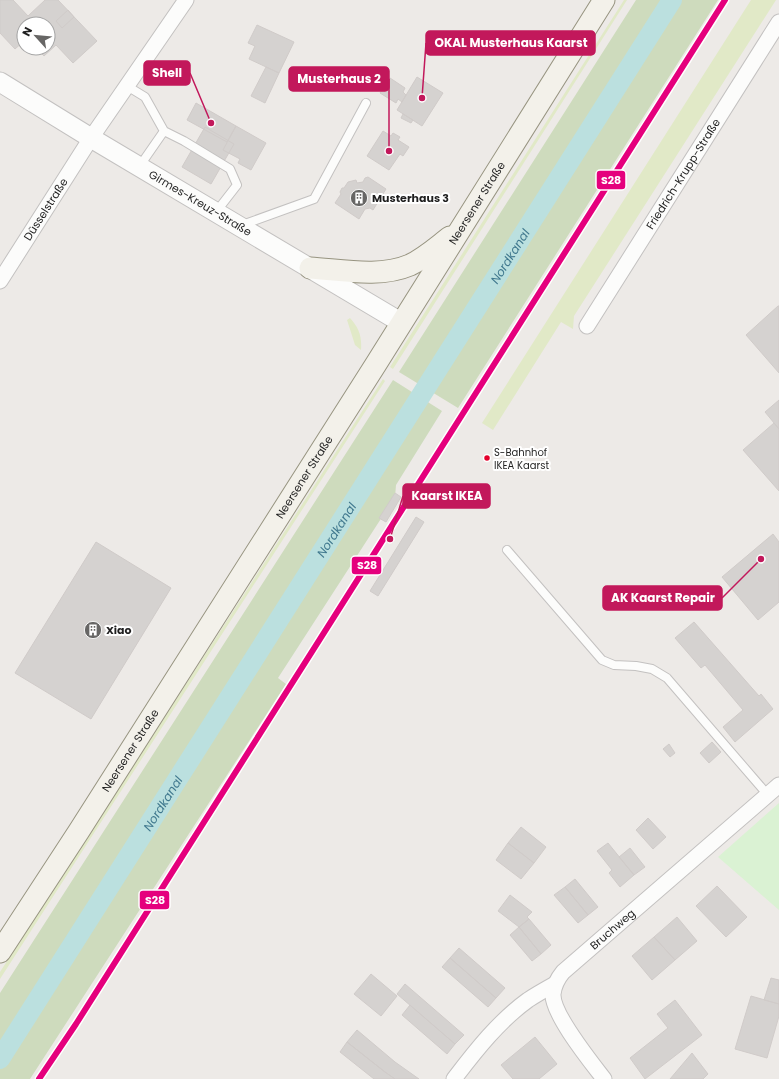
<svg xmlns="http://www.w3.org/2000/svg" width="779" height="1079" font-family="Poppins,sans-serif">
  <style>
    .grass { fill: #e1e9c7 }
    .forest { fill: #cedbbd }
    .park { fill: #daf2d3 }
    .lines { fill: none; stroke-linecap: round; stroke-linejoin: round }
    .canal { stroke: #bbe0df; stroke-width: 20 }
    .building { fill: #d5d2d0; stroke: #d0cbc9 }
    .service-casing { stroke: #c3c1c0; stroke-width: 10 }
    .minor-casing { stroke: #c3c1c0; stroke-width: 17 }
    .tertiary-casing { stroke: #c3c1c0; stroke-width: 21 }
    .secondary-casing { stroke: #979480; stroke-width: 23 }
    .service { stroke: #fcfcfb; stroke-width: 8 }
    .minor { stroke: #fcfcfb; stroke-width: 15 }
    .tertiary { stroke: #fcfcfb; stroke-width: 19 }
    .secondary { stroke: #f3f1ea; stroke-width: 21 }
    .rail-1-casing { stroke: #fff; stroke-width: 9 }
    .rail-1 { stroke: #e5007d; stroke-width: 6 }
    .bus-dot { fill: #e4002b; stroke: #fff; stroke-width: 1.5 }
    .labels { text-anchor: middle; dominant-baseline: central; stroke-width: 4; stroke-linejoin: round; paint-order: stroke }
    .bus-label { font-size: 10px; fill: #1f1f1f; stroke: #fff; text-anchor: start }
    .street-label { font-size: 11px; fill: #1f1f1f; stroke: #fff }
    .poi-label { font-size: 11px; font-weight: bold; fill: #1f1f1f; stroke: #fff; text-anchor: start }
    .water-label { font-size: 12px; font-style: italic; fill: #40788e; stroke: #fff }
    .leader { fill: none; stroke: #c2185b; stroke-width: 1.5 }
    .callout-dot { fill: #c2185b; stroke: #fff; stroke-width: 1.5 }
    .callout { fill: #c2185b; stroke: #c2185b; stroke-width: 1.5 }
    .callout-label { font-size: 12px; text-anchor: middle; font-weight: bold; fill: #fff }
    .line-badge { stroke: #fff; stroke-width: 1.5 }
    .badge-label { font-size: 11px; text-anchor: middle; font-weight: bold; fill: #fff }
  </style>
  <rect width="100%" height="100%" fill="#edeae7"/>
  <path class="grass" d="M624,0H627L393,369L390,367Z
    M751,0H776L574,316L573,329L561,322L493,430L482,423Z
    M350,318C359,328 362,336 361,350L355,345L348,323L347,320Z
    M383,379L385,381L0,979V972Z"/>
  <path class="forest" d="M636,0H718L458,408L399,372Z
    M393,380L442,411L396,485L395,497L278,678L286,684L30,1079H0V993Z"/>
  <path class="park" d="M779,803V910L718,857Z"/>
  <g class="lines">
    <path class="canal" id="s1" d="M0,1059L672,0"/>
  </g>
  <path class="building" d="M0,0H13L28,16L45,0H58L97,41L73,63L56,45L44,56L36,48H48V24H24V41L15,49L0,33Z
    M68,10L74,17L62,28L56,21Z
    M257,25L294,42L279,73L249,59L255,46L248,43Z
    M266,67L279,73L265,103L251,96Z
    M362,72L370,76L361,91L354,87Z
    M417,77L443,93L422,126L397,110Z
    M390,78L405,88L403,92L406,95L402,102L398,99L396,103L380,93Z
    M196,103L236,126L227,142L187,120Z
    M403,114L413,120L411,123L401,118Z
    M236,126L266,143L251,170L238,163L240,159L223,150Z
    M205,127L234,144L211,184L182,167Z
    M383,131L391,136L393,133L400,137L398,140L409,147L403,156L400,154L389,170L367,156Z
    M368,177L386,189L373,210L370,208L365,209L359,219L335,203L341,194L340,192L342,188H344L348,182L356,180L357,183L363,182L365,178Z
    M778,306H779V373L746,335Z
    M779,400V429L765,412Z
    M774,423L779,429V491L743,450Z
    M395,493L401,497L386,522L379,518Z
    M416,517L424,522L378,596L370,591Z
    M773,534L779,542V602L758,620L722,577Z
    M96,542L171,588L91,719L15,673Z
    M694,622L759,696L761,694L773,709L735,742L723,727L743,710L705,665L701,668L675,638Z
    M712,742L721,752L709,763L700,753Z
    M669,744L675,753L670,757L663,749Z
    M648,818L666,837L653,849L636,830Z
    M521,827L546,847L534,863L508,843Z
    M508,843L534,863L521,879L496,860Z
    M608,843L634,875L620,887L609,873L612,870L597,851Z
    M630,848L645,867L634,875L619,857Z
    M575,879L598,907L588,915L565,887Z
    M717,886L747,917L726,937L696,906Z
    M565,887L588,915L578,923L554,895Z
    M510,895L532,912L527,917L529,919L519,927L498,911Z
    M677,917L697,941L675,960L654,937Z
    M529,919L551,945L541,954L519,927Z
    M519,927L541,954L532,961L510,935Z
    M654,937L675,960L652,980L632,956Z
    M459,948L505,988L496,998L450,958Z
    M450,958L496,998L488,1007L442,967Z
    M371,974L397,996L381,1016L354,994Z
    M771,978L779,980V1004L764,1000Z
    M405,984L464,1035L455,1044L397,994Z
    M751,996L779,1004V1016L767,1058L735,1049Z
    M675,1000L702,1035L645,1079L630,1058L668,1028L657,1014Z
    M410,1005L455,1044L447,1054L402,1015Z
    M357,1030L395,1062L419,1079H395L385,1072L347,1042Z
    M535,1037L557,1064L539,1079H513L501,1065Z
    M347,1042L385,1072L395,1079H374L340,1052Z
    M692,1053L708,1074L703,1079H670Z"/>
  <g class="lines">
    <defs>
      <path id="service" d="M127,86L145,97L164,131L184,141L230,169L237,185L216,212
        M139,167L164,131
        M242,225L314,199L366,103
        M507,550L602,660L614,665L636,666L652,669L667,678L767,794"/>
      <g id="minor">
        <path id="s2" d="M0,281L91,138L186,0"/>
        <path id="s3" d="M587,326L779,22"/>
        <path d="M454,1079C476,1050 499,1021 528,1000C537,994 546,989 555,984"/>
        <path id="s4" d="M604,1079C591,1062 552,1014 553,994C554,986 558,978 563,972L779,785"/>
      </g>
      <g id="tertiary">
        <path id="s5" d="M0,82L91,138L402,323"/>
      </g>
      <g id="secondary">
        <path d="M310,268C342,270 380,278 410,265C425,258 438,246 450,237"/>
        <path id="s6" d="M0,952L79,831L376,364L604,0"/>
      </g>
    </defs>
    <use href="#service" class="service-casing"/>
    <use href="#minor" class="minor-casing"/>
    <use href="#tertiary" class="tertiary-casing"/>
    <use href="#secondary" class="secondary-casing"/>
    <use href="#service" class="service"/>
    <use href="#minor" class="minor"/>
    <use href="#tertiary" class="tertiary"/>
    <use href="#secondary" class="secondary"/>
    <defs>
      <path id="rail-1" d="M39,1079L76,1024L725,0"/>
    </defs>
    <use href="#rail-1" class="rail-1-casing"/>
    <use href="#rail-1" class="rail-1"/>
  </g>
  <defs>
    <symbol id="building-disc" viewBox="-11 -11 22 22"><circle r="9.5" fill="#676665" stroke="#fff"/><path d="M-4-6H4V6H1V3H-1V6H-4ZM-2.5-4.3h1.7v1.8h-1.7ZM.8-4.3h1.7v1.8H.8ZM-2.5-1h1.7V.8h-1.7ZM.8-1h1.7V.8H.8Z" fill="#fff"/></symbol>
  </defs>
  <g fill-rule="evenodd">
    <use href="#building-disc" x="349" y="188" width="20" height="20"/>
    <use href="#building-disc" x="83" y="620" width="20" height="20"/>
  </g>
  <circle class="bus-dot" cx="487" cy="458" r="3.5"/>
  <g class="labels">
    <g class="bus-label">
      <text x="494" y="452">S-Bahnhof<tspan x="494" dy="13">IKEA Kaarst</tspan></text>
    </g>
    <g class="street-label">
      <text stroke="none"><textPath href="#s3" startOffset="180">Friedrich-Krupp-Straße</textPath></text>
      <text stroke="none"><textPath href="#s5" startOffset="234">Girmes-Kreuz-Straße</textPath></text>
      <text stroke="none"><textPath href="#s6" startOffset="888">Neersener Straße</textPath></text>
      <text stroke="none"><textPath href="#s2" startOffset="85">Düsselstraße</textPath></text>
      <text stroke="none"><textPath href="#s6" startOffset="564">Neersener Straße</textPath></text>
      <text stroke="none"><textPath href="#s6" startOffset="240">Neersener Straße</textPath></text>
      <text stroke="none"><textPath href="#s4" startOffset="190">Bruchweg</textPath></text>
    </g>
    <g class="poi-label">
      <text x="372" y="198">Musterhaus 3</text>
      <text x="106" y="630">Xiao</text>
    </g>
    <g class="water-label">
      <text stroke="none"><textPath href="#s1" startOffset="951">Nordkanal</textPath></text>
      <text stroke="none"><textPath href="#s1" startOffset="627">Nordkanal</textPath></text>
      <text stroke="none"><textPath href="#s1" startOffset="303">Nordkanal</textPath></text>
    </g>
  </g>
  <path class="leader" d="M422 98L426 43M211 123L190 73M389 151L389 79M390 539L403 496M761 559L722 598"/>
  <g class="callout-dot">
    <circle cx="422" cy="98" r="4"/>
    <circle cx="211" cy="123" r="4"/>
    <circle cx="389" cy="151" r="4"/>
    <circle cx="390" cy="539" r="4"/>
    <circle cx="761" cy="559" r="4"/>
  </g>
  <g class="callout">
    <rect x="426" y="31" width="169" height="24" rx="4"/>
    <rect x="144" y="61" width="46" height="24" rx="4"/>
    <rect x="289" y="67" width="100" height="24" rx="4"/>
    <rect x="403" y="484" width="87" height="24" rx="4"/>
    <rect x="603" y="586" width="119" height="24" rx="4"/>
  </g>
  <g class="callout-label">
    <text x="511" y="47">OKAL Musterhaus Kaarst</text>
    <text x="167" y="77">Shell</text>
    <text x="339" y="83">Musterhaus 2</text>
    <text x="447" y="500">Kaarst IKEA</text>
    <text x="663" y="602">AK Kaarst Repair</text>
  </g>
  <g class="line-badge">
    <rect x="596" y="170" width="30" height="20" rx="4" fill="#e5007d"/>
    <rect x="351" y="556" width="31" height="19" rx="4" fill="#e5007d"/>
    <rect x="139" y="890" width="31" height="20" rx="4" fill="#e5007d"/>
  </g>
  <g class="badge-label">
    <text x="611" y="184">S28</text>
    <text x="367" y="569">S28</text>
    <text x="155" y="904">S28</text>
  </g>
  <g transform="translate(36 36) rotate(297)"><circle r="19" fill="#ffffff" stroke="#a5a5a5"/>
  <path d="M0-3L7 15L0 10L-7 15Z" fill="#676665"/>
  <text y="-6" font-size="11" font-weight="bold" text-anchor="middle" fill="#1f1f1f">N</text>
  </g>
</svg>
